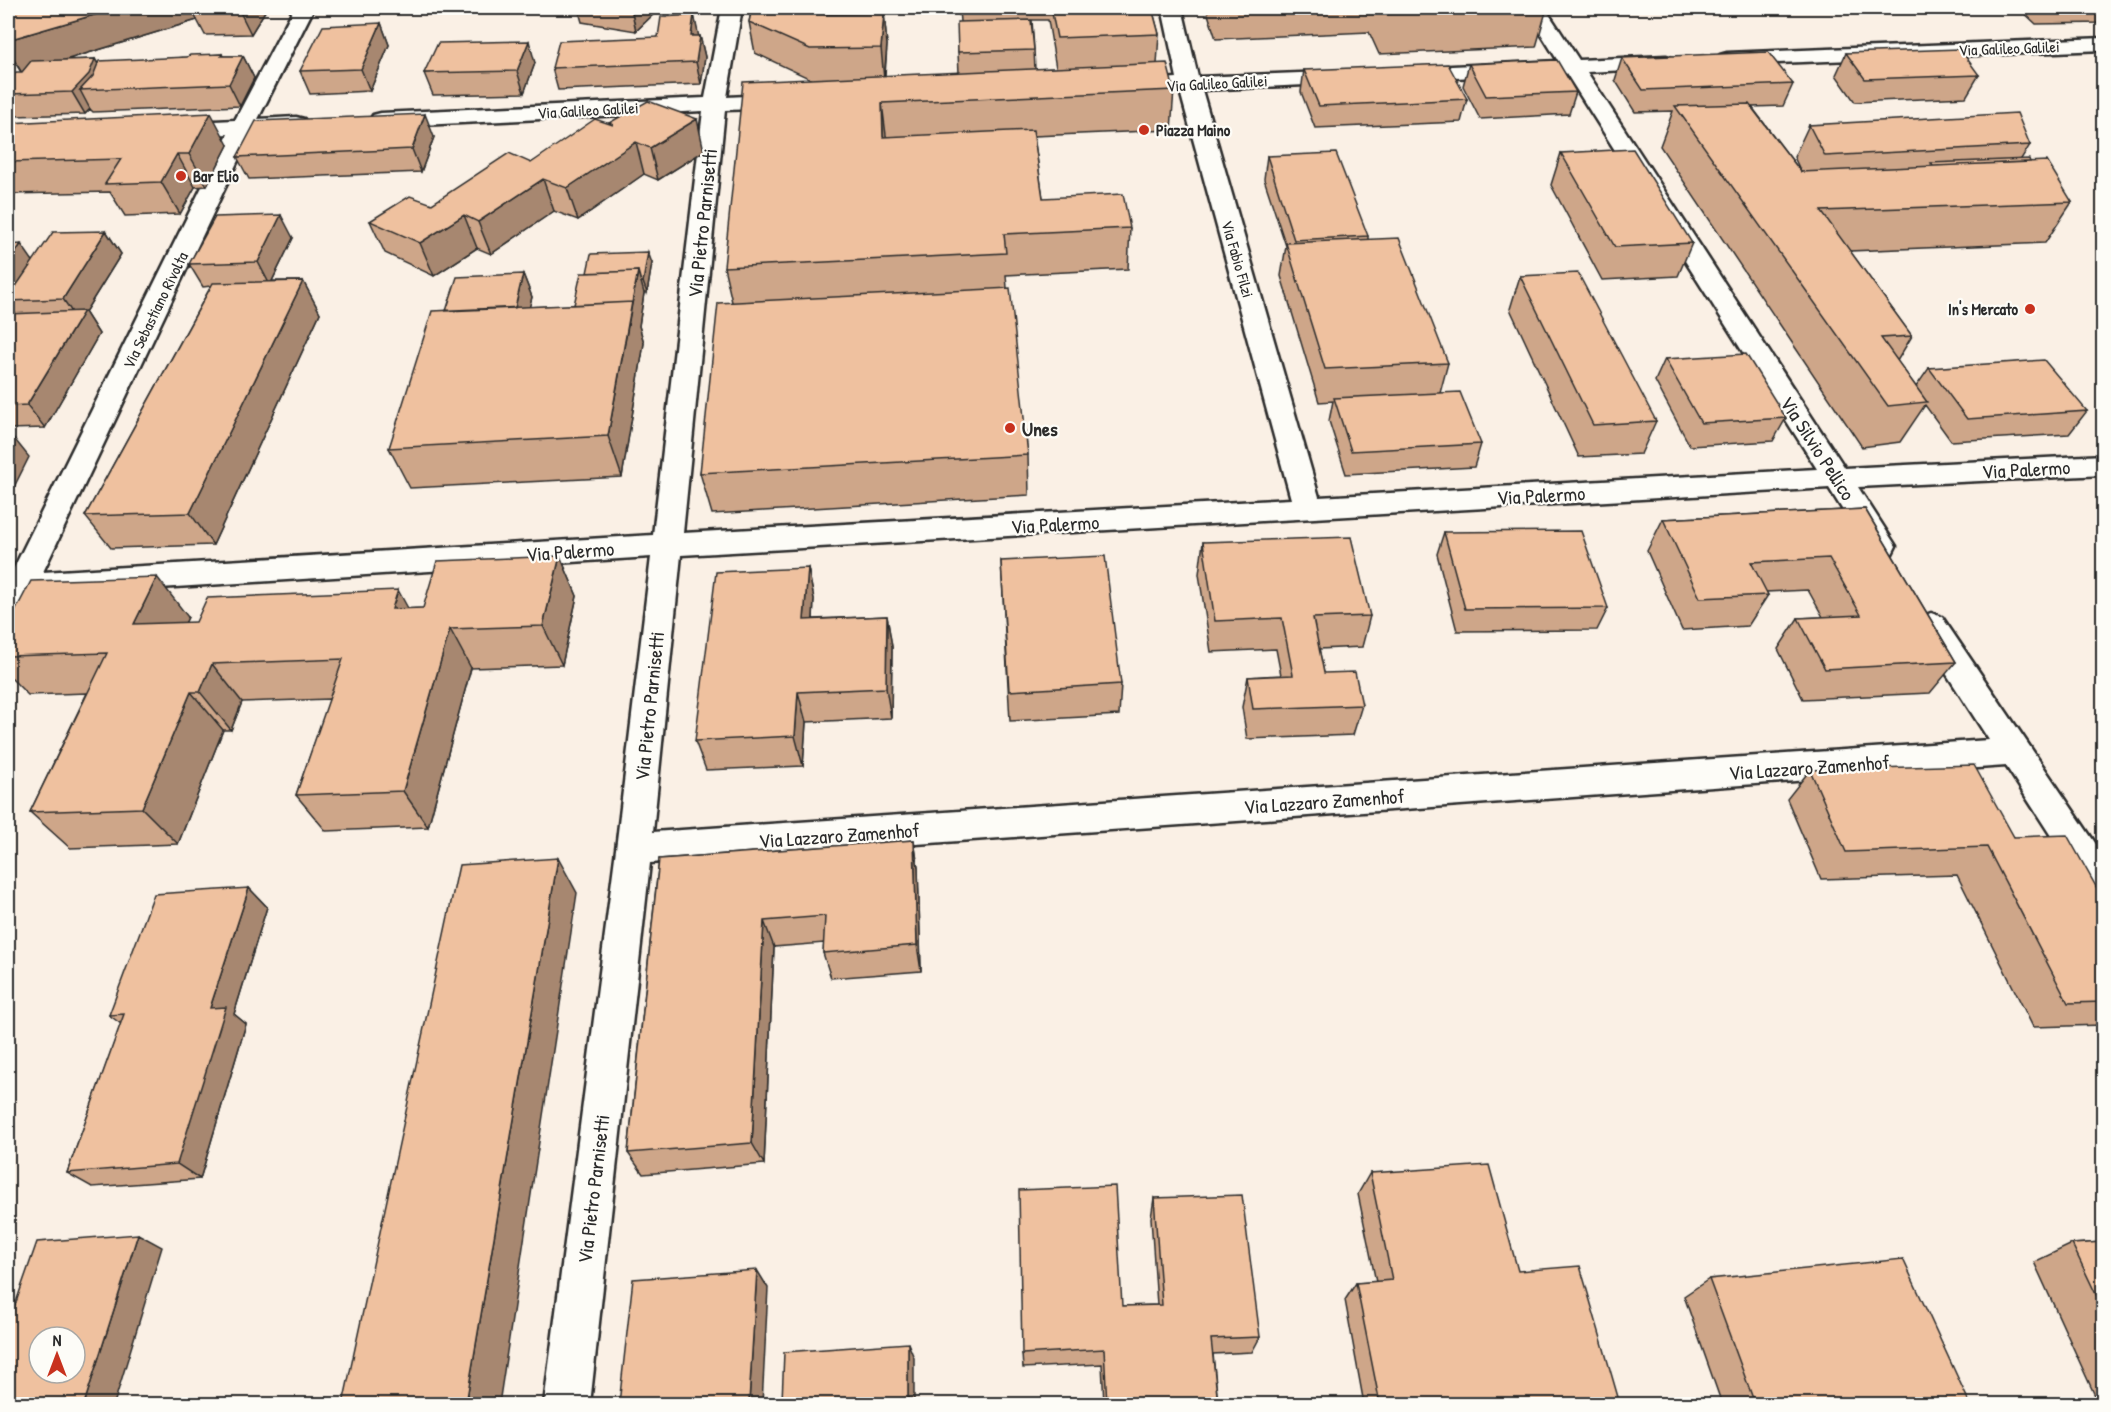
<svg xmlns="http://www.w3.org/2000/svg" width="2111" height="1412" font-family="'Patrick Hand',sans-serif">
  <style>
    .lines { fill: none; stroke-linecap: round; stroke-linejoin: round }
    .minor-casing { stroke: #2b2b2b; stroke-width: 5 }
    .minor { fill: #fdfcf7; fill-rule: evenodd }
    .wall { fill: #cea689; stroke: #2b2b2b; stroke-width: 1.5; fill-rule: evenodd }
    .shaded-wall { fill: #a7876f; stroke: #2b2b2b; stroke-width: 1.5 }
    .building { fill: #efc19f; stroke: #2b2b2b; stroke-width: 1.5; fill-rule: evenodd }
    .poi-dot { fill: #c8321e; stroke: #fdfcf7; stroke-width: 2 }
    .labels { text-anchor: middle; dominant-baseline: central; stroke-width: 4.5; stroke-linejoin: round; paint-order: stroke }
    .far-street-label { font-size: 16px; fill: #2b2b2b; stroke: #fdfcf7 }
    .far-poi-label { font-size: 16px; font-weight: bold; fill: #2b2b2b; stroke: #fdfcf7; text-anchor: start }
    .street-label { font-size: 20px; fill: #2b2b2b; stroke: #fdfcf7 }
    .poi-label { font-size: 20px; font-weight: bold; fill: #2b2b2b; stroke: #fdfcf7; text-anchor: start }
  </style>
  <rect width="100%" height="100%" fill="#faf0e5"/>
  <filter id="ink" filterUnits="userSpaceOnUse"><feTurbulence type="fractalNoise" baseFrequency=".0167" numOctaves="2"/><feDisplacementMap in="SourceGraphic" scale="12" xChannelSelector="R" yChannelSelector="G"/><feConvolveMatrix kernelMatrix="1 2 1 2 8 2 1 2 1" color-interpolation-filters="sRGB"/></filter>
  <g filter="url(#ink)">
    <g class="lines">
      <defs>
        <path id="minor" d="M294,8H314L258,119L296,117L304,119L307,124L304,129L251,133L43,572L653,535L703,111L381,127L373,125L370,120L373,115L381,113L705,98L722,8H742L727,97L785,94L793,96L796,101L793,106L785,108L725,110L683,533L1291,499L1180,91L1127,93L1119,92L1116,87L1119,82L1127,81L1177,78L1162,8H1182L1198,77L1348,71L1356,72L1359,77L1356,82L1348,83L1202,90L1319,497L1817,469L1566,73L1409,80L1401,79L1398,74L1401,69L1409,68L1558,61L1525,8H1545L1579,60L1666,56L1673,58L1677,62L1673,66L1666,68L1587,72L1845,468L2104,455V475L1858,487L1896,546L1892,554L1881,557L1870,554L1829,488L681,555L653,832L1989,740L1915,625L1920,617L1931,613L1942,617L2104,856V903L2091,898L2006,766L650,863L590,1404H544L616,849L651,557L32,596L19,621L8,625V575L11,574L228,134L174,137L166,135L163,130L166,125L174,123L235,120Z
          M2104,38V50L1727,65L1720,63L1716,59L1720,55L1727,53Z"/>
      </defs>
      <use href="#minor" class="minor-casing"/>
      <use href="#minor" class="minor"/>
    </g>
    <path class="wall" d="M8,8L13,9L20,8H267L251,34L205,35L197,20L65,60L95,59L98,64L187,57L222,54L223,56H243L254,78L240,106L93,112L90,109L85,114L14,116L8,106V84L21,72L8,51Z
      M578,8H660L636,31L582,22Z
      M752,8H829L830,14L884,13L887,45L885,76L959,73L958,52L960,22L959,8H1152L1159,34L1157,64L1174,90L1171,130L1034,136L1043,198L1130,228L1128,269L1006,275L1007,288L1028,455L1029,495L712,514L700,473L732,302L724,267L811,79L755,53L749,22ZM1032,20H1048L1056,68L1035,69L1034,50Z
      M1206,8H1547L1536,47L1379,54L1369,32L1216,39Z
      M2019,8H2103V23L2036,24Z
      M694,15L698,36H700L705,57L701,84L558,90L552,68L658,37Z
      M381,23L389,45L370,91L310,94L300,71Z
      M1846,53L1979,75L1966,97L1855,102L1836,75Z
      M1622,58L1793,84L1783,106L1752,107L1801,172L1794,157L1809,125L2030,145L2021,159L2030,162L2072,202L2045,243L1850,251L1912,336L1897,361L1916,387L1929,368L2087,411L2069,434L1951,441L1925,405L1900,442L1862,447L1660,146L1673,111L1635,112L1615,80Z
      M535,63L524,93L433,95L424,73Z
      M1469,64L1576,92L1569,114L1480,119L1463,86Z
      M1304,70L1467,99L1461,122L1315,128L1301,92Z
      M8,123L228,145L207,186L195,187L180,214L125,216L110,192L8,194Z
      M609,123L704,151L658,180L644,174L578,220L554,211L491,254L477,248L434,276L385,253L370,221L432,204L531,163L610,124Z
      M434,137L421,172L249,179L237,157Z
      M1561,153L1692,243L1678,276L1602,280L1551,185Z
      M1267,156L1368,236V239L1448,363L1440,393L1481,444L1474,467L1346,474L1329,421L1333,401L1319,402L1281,276L1286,246L1264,179Z
      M106,231L121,254L85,312L99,334L45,428L8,429V314L15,313L10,307L8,311V245L33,261Z
      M293,238L272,281H303L320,313L213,545L111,548L85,516L211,286L203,287L189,264Z
      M652,263L647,293H644L639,326L644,343L622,477L410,488L389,448L446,311L523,274L532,297L529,307L574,305L587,273Z
      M1520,276L1656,421L1641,454L1579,457L1510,309Z
      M1665,359L1786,418L1773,441L1690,446L1655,381Z
      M1865,509L1956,662L1930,693L1803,699L1778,649L1798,618L1823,617L1808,590L1766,592L1768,595L1748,626L1682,630L1647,551L1663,519Z
      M1444,532L1608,608L1597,630L1457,631L1437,554Z
      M1203,542L1370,616L1362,647L1319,649L1324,673L1362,705L1353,735L1247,739L1242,707L1248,677L1281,675L1276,649L1211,652L1199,574Z
      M560,556L577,596L562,665L471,668L428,827L326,831L296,795L330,699L242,702L231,730H223L178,844L70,848L30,812L87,693L28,695L8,675V625L188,617L185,623L423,608Z
      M1001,561L1121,684L1119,715L1010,721Z
      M808,568L814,599L813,619L887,616L892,647L891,718L806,722L803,766L706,770L695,741Z
      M1810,770L2014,837L2103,899V1025L2033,1027L1957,875L1821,879L1787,799Z
      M914,840L918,868L921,971L831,978L823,953L824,943L774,947L764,1164L643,1174L628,1153L659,859Z
      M249,888L267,907L234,1014L246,1024L200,1179L92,1187L67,1173L121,1024L109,1015Z
      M1370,1173L1620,1404H1364L1345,1300L1356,1283L1376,1282L1358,1194Z
      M1154,1198L1260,1337L1252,1352L1213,1354L1218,1404H1104L1102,1364L1023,1368L1022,1354L1122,1306L1157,1305L1151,1218Z
      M2103,1242V1400H2097L2034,1262L2072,1244Z
      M1709,1279L1968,1404H1722L1684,1296Z"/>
    <path class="shaded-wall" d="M8,8H12L21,23L8,27Z
      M118,8H191L197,20L22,73L8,50V40Z
      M238,8H267L251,34Z
      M631,8H660L636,31Z
      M825,8H829L831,23L825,14Z
      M884,13L887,45L884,79L881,48Z
      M694,15L699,37L691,36Z
      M381,23L389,45L370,91L361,69Z
      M700,36L705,57L701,84L696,62Z
      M529,41L535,63L524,93L517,71Z
      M222,54L233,76L243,56L254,78L240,106L229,84L221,56Z
      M95,59L108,81L80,90L90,109L85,114L72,92Z
      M882,103L887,143L883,137Z
      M211,113L228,145L207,186L189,154Z
      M425,114L434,137L421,172L412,149Z
      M697,119L704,151L658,180L650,148Z
      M636,142L644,174L578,220L567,188Z
      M177,154L195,187L180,214L161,182Z
      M543,179L554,211L491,254L478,222Z
      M281,215L293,238L270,285L258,262Z
      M464,215L477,248L434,276L420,243Z
      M106,231L121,254L85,312L99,334L45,428L27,405L78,321L63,299Z
      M21,244L37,267L8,301V264Z
      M648,252L652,263L647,293L643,282Z
      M638,271L644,293L639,326L644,343L622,477L608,436Z
      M523,274L532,297L519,349L510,326Z
      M303,281L320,313L213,545L190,513Z
      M8,431L29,457L8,499Z
      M560,556L577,596L562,665L543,626Z
      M808,568L814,599L811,651L804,620Z
      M157,577L188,617L167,663L134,624Z
      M398,590L420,630L392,609Z
      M887,616L892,647L891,718L886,688Z
      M450,629L471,668L428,827L403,791Z
      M212,664L242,702L231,730L200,692Z
      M191,692L223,730L178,844L142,808Z
      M798,692L806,722L803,766L795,736Z
      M914,840L918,868L921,971L917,945Z
      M558,858L577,893L499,1404H466Z
      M249,888L267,907L234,1014L246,1024L200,1179L177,1164L210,1008Z
      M764,921L774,947L764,1164L752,1143Z
      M138,1234L162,1247L114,1404H84Z
      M757,1270L768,1288L762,1404L749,1402Z
      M908,1343L914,1358V1404H908Z"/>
    <path class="building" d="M20,8H118L8,40V11Z
      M752,8H825V14L884,13L881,48L810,49L749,22Z
      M1051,8H1152L1159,34L1057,38Z
      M1384,8H1547L1387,14Z
      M694,15L691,36H700L696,62L552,68L559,41L658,37L661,17Z
      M1031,20L1034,50L958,52L957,22Z
      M381,23L361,69L300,71L323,26Z
      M529,41L517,71L424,73L438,43Z
      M1960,49L1979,75L1865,79L1846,53Z
      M1768,52L1793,84L1643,90L1622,58Z
      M222,54L221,56H243L229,84L80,90L93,76L99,61L187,57L190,55Z
      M95,59L89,74L72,92L8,94V84L16,72H22L31,61Z
      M1557,60L1576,92L1486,96L1469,64Z
      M1167,63L1174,90L882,103L883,137L1033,130L1043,198L1123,194L1130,228L1004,234L1006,253L724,267L743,82Z
      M1448,64L1467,99L1319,106L1304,70Z
      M648,101L697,119L650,148L636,142L567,188L543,179L478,222L464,215L420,243L370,221L410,196L432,204L509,153L531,163L595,119L613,125L609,123Z
      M1749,104L1801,172L2047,161L2072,202L1821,211L1912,336L1881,338L1927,402L1888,406L1675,106Z
      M211,113L189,154H177L161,182L105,184L121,159L8,162V123Z
      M2017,113L2030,145L1825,156L1809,125Z
      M425,114L412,149L237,157L256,121Z
      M1633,149L1692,243L1615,247L1561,153Z
      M1336,153L1368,236L1294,240L1267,156Z
      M2029,159L2030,162L1933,166L1931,163Z
      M281,215L258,262L189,264L215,217Z
      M106,231L63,299L8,301V298L53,232Z
      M1399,238L1448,363L1325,369L1286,243Z
      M21,244L8,264V245Z
      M648,252L643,282H641L638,271L587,273L591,254Z
      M638,271L632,303V302L574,305L581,273Z
      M1578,273L1656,421L1593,425L1520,276Z
      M523,274L515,308L446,311L457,277Z
      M303,281L190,513L85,516L213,283Z
      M1010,288L1028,455L700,473L718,303Z
      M632,302L608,436L389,448L432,311Z
      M84,311L27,405L8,406V314Z
      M1746,354L1786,418L1701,423L1665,359Z
      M2044,360L2087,411L1967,419L1929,368Z
      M1460,392L1481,444L1351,451L1334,398Z
      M1865,509L1956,662L1825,669L1798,618L1861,615L1829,558L1751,562L1768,595L1700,598L1663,519Z
      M1581,531L1608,608L1465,609L1444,532Z
      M1351,537L1370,616L1313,618L1324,673L1355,672L1362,705L1253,709L1248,677L1293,675L1282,618L1215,621L1203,542Z
      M560,556L543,626L450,629L403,791L296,795L343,659L212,664L200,692H191L142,808L30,812L107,653L8,656V625L31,581L157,577L134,624L196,622L207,598L398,590L392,609L423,608L437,561Z
      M1105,556L1121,684L1009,691L1001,561Z
      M808,568L804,620L887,616L886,688L798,692L795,736L695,741L716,572Z
      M1974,765L2014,837L2067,835L2103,899V1002L2068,1003L1987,847L1846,852L1810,770Z
      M914,840L917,945L823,953L825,916L764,921L752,1143L628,1153L659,859Z
      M558,858L466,1404H343L459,865Z
      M249,888L210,1008L226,1007L177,1164L67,1173L124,1014L109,1015L154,894Z
      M1489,1165L1518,1271L1580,1266L1620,1404H1380L1356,1283L1392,1280L1370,1173Z
      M1115,1186L1122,1306L1162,1305L1154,1198L1242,1195L1260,1337L1211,1339L1218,1404H1107L1104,1349L1022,1354L1019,1190Z
      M138,1234L84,1404H8V1325L37,1242ZM39,1337H75V1373H39Z
      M2103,1242V1309L2072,1244Z
      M1903,1259L1970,1404H1755L1709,1279Z
      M757,1270L749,1402L782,1401L784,1352L908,1343V1404H619L633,1279Z"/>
  </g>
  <g class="poi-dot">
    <circle cx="1144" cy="130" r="6"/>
    <circle cx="181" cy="176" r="6"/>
    <circle cx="2030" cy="309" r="6"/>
    <circle cx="1010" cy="428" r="6"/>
  </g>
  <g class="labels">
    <g class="far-street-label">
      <text transform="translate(2009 48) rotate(-2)">Via Galileo Galilei</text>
      <text transform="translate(1217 83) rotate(-3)">Via Galileo Galilei</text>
      <text transform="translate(588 110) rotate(-3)">Via Galileo Galilei</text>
      <text transform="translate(1238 259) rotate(74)">Via Fabio Filzi</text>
      <text transform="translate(155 310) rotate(-64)">Via Sebastiano Rivolta</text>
    </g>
    <g class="far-poi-label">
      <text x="1156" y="130">Piazza Maino</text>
      <text x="193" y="176">Bar Elio</text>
      <text x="2018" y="309" text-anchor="end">In's Mercato</text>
    </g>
    <g class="street-label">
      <text transform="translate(702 223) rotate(-84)">Via Pietro Parnisetti</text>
      <text transform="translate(1818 448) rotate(57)">Via Silvio Pellico</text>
      <text transform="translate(2026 469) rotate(-3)">Via Palermo</text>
      <text transform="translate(1541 495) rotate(-3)">Via Palermo</text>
      <text transform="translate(1055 524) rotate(-3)">Via Palermo</text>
      <text transform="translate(570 551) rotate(-4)">Via Palermo</text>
      <text transform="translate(649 706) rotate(-84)">Via Pietro Parnisetti</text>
      <text transform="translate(1809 767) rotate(-4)">Via Lazzaro Zamenhof</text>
      <text transform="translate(1324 801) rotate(-4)">Via Lazzaro Zamenhof</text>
      <text transform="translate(839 835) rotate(-4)">Via Lazzaro Zamenhof</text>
      <text transform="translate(593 1189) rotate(-83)">Via Pietro Parnisetti</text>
    </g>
    <g class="poi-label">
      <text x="1022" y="428">Unes</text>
    </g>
  </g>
  <rect width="2111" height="1412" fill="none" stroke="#fdfcf7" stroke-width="30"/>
  <rect x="15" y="15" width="2081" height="1382" fill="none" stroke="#2b2b2b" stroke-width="2" filter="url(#ink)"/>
  <g transform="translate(57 1355)"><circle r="28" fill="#fdfcf7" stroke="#a9a8a5" stroke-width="1.5"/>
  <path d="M0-4.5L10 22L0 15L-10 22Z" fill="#c8321e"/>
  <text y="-9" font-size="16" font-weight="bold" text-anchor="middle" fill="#2b2b2b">N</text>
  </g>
</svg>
